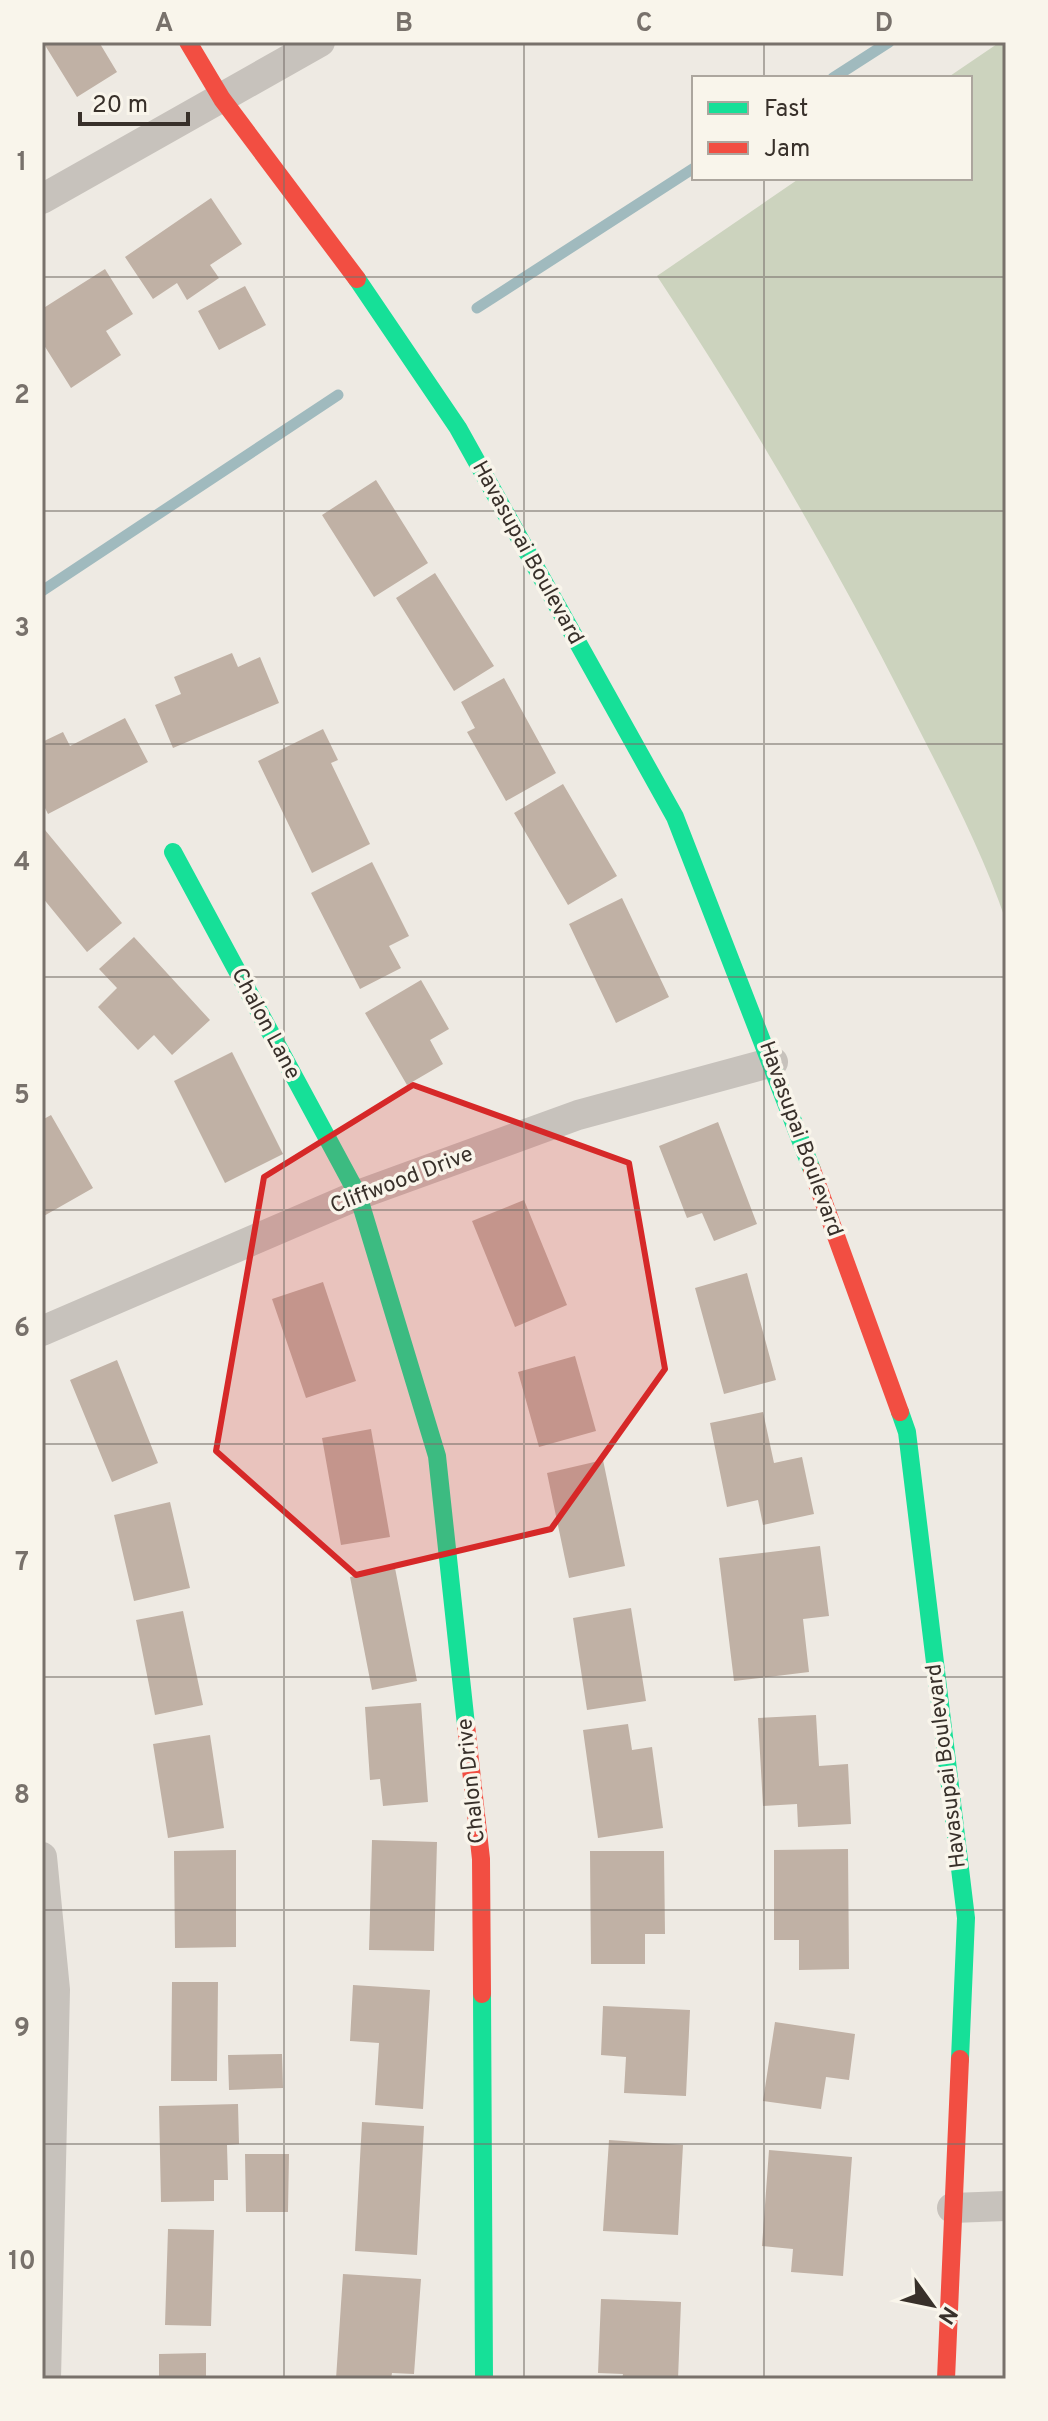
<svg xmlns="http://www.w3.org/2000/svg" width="1048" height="2421" font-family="Overpass,sans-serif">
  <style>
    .green { fill: #ccd3be }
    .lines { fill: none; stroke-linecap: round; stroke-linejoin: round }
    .stream { stroke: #a0babe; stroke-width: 11 }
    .building { fill: #c0b1a5 }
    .street { stroke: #c7c2bc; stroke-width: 30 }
    .fast { stroke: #16e098; stroke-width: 18 }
    .jam { stroke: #f24e42; stroke-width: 18 }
    .marked { fill: #d62828; fill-opacity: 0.2; stroke: #d62828; stroke-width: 6; stroke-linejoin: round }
    .grid { fill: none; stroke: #78716b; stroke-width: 2; stroke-opacity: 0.55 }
    .labels { text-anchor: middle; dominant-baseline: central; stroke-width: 7; stroke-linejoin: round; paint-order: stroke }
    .street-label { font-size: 22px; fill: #38302a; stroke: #f9f5eb }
    .neatline { fill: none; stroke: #78716b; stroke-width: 3 }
    .grid-label { font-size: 26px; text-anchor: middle; font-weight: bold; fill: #78716b }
  </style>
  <rect width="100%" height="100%" fill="#eeeae3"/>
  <path class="green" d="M1000,42H1006V921C980,845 943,777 907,706C832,558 748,414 657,276L800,178H970V78H947Z"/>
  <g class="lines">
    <path class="stream" d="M833,78L889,42
      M477,308L694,168
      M42,591L338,395"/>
  </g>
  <path class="building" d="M43,42H99L117,72L77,97Z
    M211,198L242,244L210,265L219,278L187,300L177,283L153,299L125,257Z
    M105,269L133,314L106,331L121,355L71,388L42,342V309Z
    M245,286L266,325L219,350L198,311Z
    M376,480L428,563L374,597L322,515Z
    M435,573L494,666L454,691L396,598Z
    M232,653L238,667L260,657L279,703L173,748L155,705L181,694L174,677Z
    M504,678L556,773L506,801L467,732L475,728L461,702Z
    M125,718L148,762L48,814L42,802V742L63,732L70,746Z
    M323,729L338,760L331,763L370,844L312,873L258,761Z
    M563,784L617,876L568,905L514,813Z
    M45,830L122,923L87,952L42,897V833Z
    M372,862L409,936L389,946L401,968L360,989L311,893Z
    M622,898L669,997L616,1023L569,924Z
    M134,937L210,1020L172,1055L154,1035L138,1050L98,1007L117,988L99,969Z
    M421,980L449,1029L430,1040L443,1064L407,1085L365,1013Z
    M232,1052L283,1154L225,1183L174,1081Z
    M51,1115L93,1188L42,1217V1120Z
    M718,1122L757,1224L714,1241L702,1213L687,1218L659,1146Z
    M524,1200L567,1305L515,1327L472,1221Z
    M747,1273L776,1380L724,1394L695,1288Z
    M323,1282L356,1381L306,1398L272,1299Z
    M575,1356L596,1431L539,1447L518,1372Z
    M117,1360L158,1463L112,1482L70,1380Z
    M763,1412L774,1463L802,1457L814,1514L763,1525L758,1500L727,1507L710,1423Z
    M371,1429L390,1537L341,1545L322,1438Z
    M603,1460L625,1566L569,1578L547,1473Z
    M170,1502L190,1588L134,1601L114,1515Z
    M820,1546L829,1616L803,1619L809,1672L734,1681L719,1558Z
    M395,1568L417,1681L372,1690L350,1577Z
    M631,1608L646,1701L587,1710L573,1618Z
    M183,1611L203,1705L155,1715L136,1620Z
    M421,1703L428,1802L383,1806L380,1779L370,1780L365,1707Z
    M816,1715L819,1766L848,1764L851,1824L798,1827L797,1804L763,1806L758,1718Z
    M628,1724L632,1750L652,1747L663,1828L598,1838L583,1730Z
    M210,1735L224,1828L168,1838L153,1744Z
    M372,1840L437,1842L434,1951L369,1950Z
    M848,1849L849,1969L799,1970V1940H774V1850Z
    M236,1850V1947L175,1948L174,1851Z
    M590,1851H664L665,1934H645V1964H591Z
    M172,1982H218L217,2081H171Z
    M353,1985L430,1990L423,2109L375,2105L379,2043L350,2041Z
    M603,2006L690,2010L686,2096L624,2093L626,2057L601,2055Z
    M775,2022L855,2034L849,2080L826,2077L821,2109L763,2101Z
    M282,2054L283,2088L229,2090L228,2055Z
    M238,2104L239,2144L227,2145L228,2180H214V2201L161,2202L159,2106Z
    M362,2122L424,2126L417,2255L355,2251Z
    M609,2140L683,2145L678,2235L603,2231Z
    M769,2150L852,2157L843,2276L791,2272L793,2249L762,2246Z
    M245,2154H289L288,2212H246Z
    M168,2229L214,2230L211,2326L165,2325Z
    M343,2274L421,2279L414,2374L392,2373L391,2379H336Z
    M601,2299L681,2302L678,2379H622L623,2374L598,2373Z
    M206,2353V2379H159V2354Z"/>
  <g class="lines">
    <path class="street" d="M42,199L320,42
      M42,1331L358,1195L578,1115L773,1062
      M42,1857L55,1990L46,2379
      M952,2208L1006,2206"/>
    <path class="fast" d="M357,279L458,428L675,817L812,1170
      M173,852L358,1195L437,1456L466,1725
      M900,1412L907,1432L966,1918L960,2059
      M482,1994L484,2379"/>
    <path class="jam" d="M188,42L222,99L357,279
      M812,1170L900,1412
      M466,1725L481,1859L482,1994
      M946,2379L960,2059"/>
  </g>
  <path class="marked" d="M413,1085L629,1163L665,1369L551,1529L356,1575L216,1451L264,1177Z"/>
  <path class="grid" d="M284,42V2379M524,42V2379M764,42V78M764,178V2379M42,277H1006M42,511H1006M42,744H1006M42,977H1006M42,1210H1006M42,1444H1006M42,1677H1006M42,1910H1006M42,2144H1006"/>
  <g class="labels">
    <g class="street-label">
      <text transform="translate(527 553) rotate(61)">Havasupai Boulevard</text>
      <text transform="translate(265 1024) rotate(62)">Chalon Lane</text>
      <text transform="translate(800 1139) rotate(70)">Havasupai Boulevard</text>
      <text transform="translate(402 1181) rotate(-21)">Cliffwood Drive</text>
      <text transform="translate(947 1766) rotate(-97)">Havasupai Boulevard</text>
      <text transform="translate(472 1781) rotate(-96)">Chalon Drive</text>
    </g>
  </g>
  <rect width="1048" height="2421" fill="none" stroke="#f9f5eb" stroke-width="88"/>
  <rect x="692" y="76" width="280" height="104" fill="#f9f5eb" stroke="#aca69e" stroke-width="2"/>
  <rect x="708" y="102" width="40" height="12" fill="#16e098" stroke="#aca69e" stroke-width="2"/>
  <text x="764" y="116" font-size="24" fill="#38302a">Fast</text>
  <rect x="708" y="142" width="40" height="12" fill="#f24e42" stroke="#aca69e" stroke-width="2"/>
  <text x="764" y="156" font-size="24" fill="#38302a">Jam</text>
  <g transform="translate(932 2305) rotate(123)" stroke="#f9f5eb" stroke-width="6" paint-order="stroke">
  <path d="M0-6L14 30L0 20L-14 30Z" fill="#38302a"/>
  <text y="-12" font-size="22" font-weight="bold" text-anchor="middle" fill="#38302a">N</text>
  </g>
  <path d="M80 112v12h108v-12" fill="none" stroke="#38302a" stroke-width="4"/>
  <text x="92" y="112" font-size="24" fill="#38302a" stroke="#f9f5eb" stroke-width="6" paint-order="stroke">20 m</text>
  <rect x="44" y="44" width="960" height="2333" class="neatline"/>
  <g class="grid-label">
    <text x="164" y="31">A</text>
    <text x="404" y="31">B</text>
    <text x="644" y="31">C</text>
    <text x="884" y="31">D</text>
    <text x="22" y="170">1</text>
    <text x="22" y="403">2</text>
    <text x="22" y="636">3</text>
    <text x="22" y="870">4</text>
    <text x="22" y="1103">5</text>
    <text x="22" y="1336">6</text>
    <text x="22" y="1570">7</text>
    <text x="22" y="1803">8</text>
    <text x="22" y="2036">9</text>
    <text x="22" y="2269">10</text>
  </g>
</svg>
